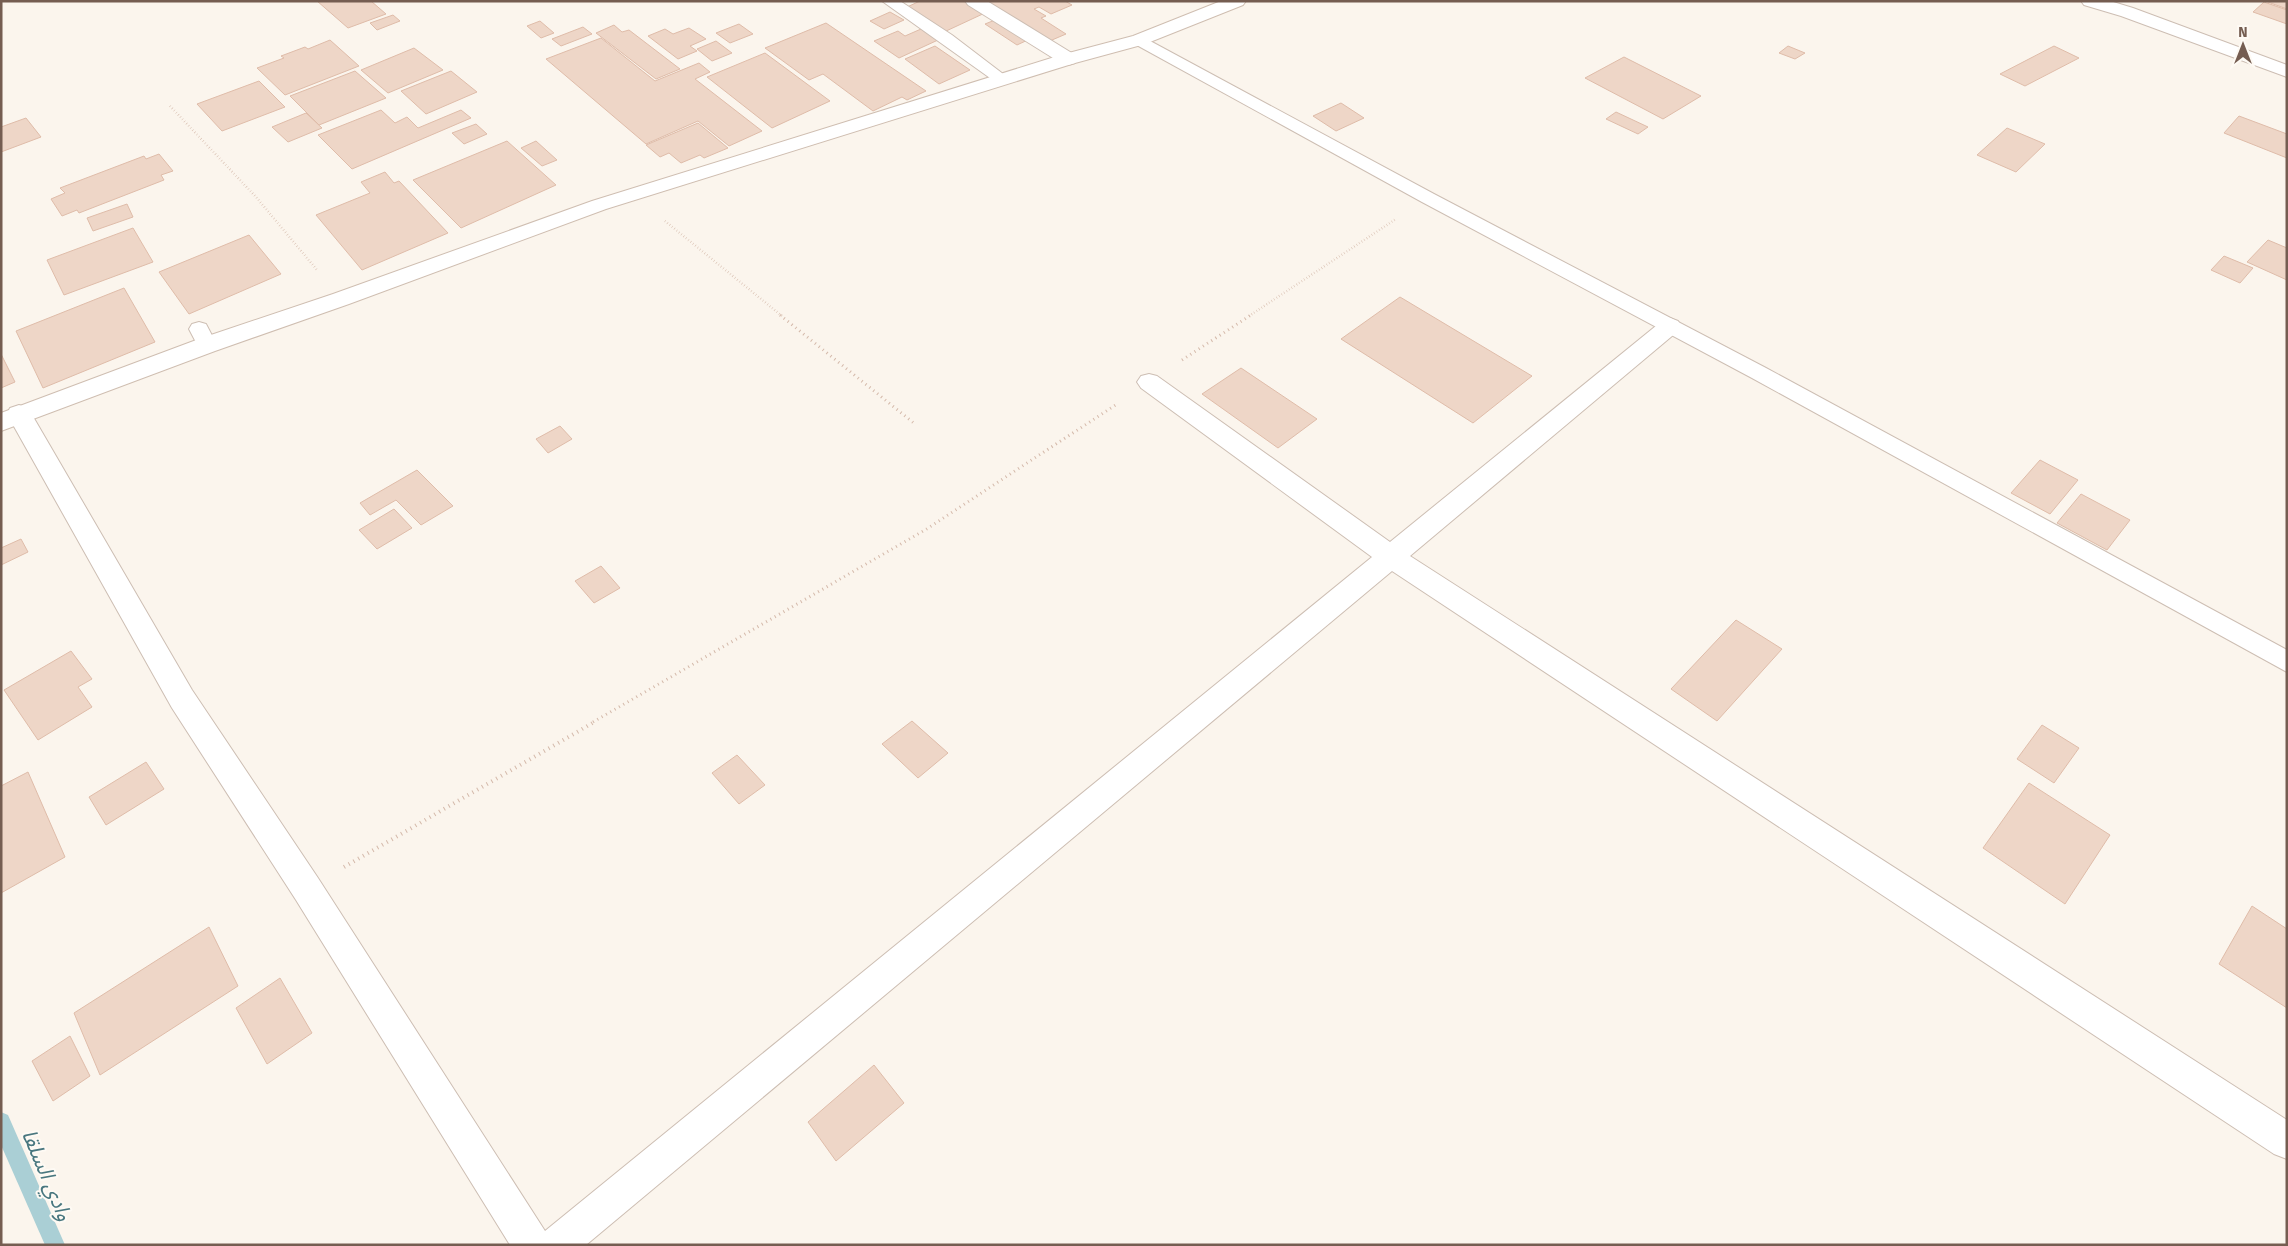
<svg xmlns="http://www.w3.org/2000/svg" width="2288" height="1246" font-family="'Fira Sans','Noto Sans Arabic',sans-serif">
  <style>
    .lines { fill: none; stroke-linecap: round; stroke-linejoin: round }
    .stream { fill: #aacfd5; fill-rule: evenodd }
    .building { fill: #eed6c7; stroke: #dfbca9 }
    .lane-casing { stroke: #cdbeb3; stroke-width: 2 }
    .street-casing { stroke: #cdbeb3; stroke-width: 2 }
    .secondary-casing { stroke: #cfbeb1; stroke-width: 2 }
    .path-far2 { stroke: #d4b9aa; stroke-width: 2.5; stroke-dasharray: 0.5 2.5; stroke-linecap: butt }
    .path-far1 { stroke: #d4b9aa; stroke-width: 3; stroke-dasharray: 1 4; stroke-linecap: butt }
    .path { stroke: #d4b9aa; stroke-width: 4; stroke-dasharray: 1 4.5; stroke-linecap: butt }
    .lane { fill: #fff; fill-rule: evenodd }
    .street { fill: #fff; fill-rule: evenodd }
    .secondary { fill: #fff; fill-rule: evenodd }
    .labels { text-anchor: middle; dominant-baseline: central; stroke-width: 4; stroke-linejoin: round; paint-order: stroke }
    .near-water-label { font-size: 21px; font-style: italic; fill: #49777f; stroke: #fefaf4 }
  </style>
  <rect width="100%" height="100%" fill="#fbf5ed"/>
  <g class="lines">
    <path class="stream" d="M1,1112L8,1115L65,1245H45L1,1145Z"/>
  </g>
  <path class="building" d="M317,1H371L386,14L348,28Z
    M920,1H968L987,12L944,32L905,8Z
    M979,1H1065L1072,5L1051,14L1039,7L1034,9L1046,16L1041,18L1066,34L1045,43Z
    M2265,1H2287V9Z
    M2264,2L2287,10V24L2253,12Z
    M890,12L904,20L884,29L870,21Z
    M393,15L400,21L377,30L370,23Z
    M1000,18L1032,38L1017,45L985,24Z
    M540,21L554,33L541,38L527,26Z
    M826,23L926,91L907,100L902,97L873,111L823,74L809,80L765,48Z
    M739,24L753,34L730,43L716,33Z
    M614,25L622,32L629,30L680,69L656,79L596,33Z
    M583,27L592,34L561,46L552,39Z
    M689,28L706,39L690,46L697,51L678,59L648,36L665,29L673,34Z
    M921,29L938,40L899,58L874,41L898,31L905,36Z
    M601,38L655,81L699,63L710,72L695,79L762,131L729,146L698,121L646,144L546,59Z
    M330,40L359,66L285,95L257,68L284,58L281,56L305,47L308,49Z
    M716,41L732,53L712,61L697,49Z
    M935,46L970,70L939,84L905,59Z
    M1788,46L1805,53L1795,59L1779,53Z
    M2054,46L2079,58L2025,86L2000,74Z
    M414,48L443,70L388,93L361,70Z
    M765,53L830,101L772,128L707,77Z
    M1624,57L1701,96L1663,119L1585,78Z
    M355,71L386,98L319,125L290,96Z
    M451,71L477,92L426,114L401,91Z
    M259,81L285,107L222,131L197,104Z
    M1341,103L1364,118L1336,131L1313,116Z
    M381,110L395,123L407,117L418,128L461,110L471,118L352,169L318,135Z
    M1616,112L1648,127L1638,134L1606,119Z
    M306,113L322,128L288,142L272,127Z
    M2239,116L2287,134V158L2224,133Z
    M26,118L41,137L1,152V127Z
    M698,123L728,148L704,158L700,155L681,163L669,153L660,157L646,145Z
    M476,124L487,134L464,144L452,133Z
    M2007,128L2045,144L2016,172L1977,155Z
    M507,141L556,185L461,228L413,180Z
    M536,141L557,160L542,166L521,148Z
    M159,154L173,171L161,175L164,180L79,213L77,210L62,216L51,199L65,193L60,188L144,156L146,159Z
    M385,172L394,183L399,181L448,233L362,270L316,215L370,193L361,182Z
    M127,204L133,217L93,231L87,218Z
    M133,228L153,262L64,295L47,260Z
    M249,235L281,274L189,314L159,272Z
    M2268,240L2287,248V280L2247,262Z
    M2224,256L2253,268L2240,283L2211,270Z
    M124,288L155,342L43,388L16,331Z
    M1400,297L1532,376L1473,423L1341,339Z
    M1,354L15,382L1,388Z
    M1241,368L1317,419L1278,448L1202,394Z
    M560,426L572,439L548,453L536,439Z
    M2040,460L2078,480L2050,514L2011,493Z
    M417,470L453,506L421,525L396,500L370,515L360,503Z
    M2081,494L2130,520L2107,550L2057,523Z
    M394,509L412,528L377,549L359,530Z
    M21,539L28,552L1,565V548Z
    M601,566L620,588L594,603L575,581Z
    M1736,620L1782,649L1717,721L1671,689Z
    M71,651L92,679L78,687L92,707L38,740L4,690Z
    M912,721L948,753L918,778L882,744Z
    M2042,725L2079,748L2054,783L2017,759Z
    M737,755L765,785L739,804L712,773Z
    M146,762L164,789L106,825L89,797Z
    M28,772L65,857L1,893V786Z
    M2029,783L2110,835L2065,904L1983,848Z
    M2252,906L2287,929V1008L2219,964Z
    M209,927L238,986L100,1075L74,1013Z
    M280,978L312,1033L267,1064L236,1008Z
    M70,1036L90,1076L53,1101L32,1061Z
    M874,1065L904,1103L836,1161L808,1122Z"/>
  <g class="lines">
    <defs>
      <path id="lane" d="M882,1H900L952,35L1011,80L1009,83H997Z
        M1139,35L1434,194L1766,368L2287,650V672L1752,378L1422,202L1133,43L1131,40L1133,37Z
        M199,322L206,324L217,345L214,350L207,352L200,350L189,329L192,324Z"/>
      <path id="street" d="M965,1H987L1075,55L1077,59L1075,63L1068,65L1061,63L968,5Z
        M2081,1H2110L2133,8L2287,65V77L2121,16L2084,5Z
        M1670,318L1678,321L1681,326L1678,331L1410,556L2287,1120V1159L2274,1154L1392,571L586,1245H510L296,900L172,708L7,414L10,408L19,405L28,408L192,690L318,878L545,1231L1372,557L1141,388L1137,382L1141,376L1149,374L1157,376L1390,542L1662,321Z"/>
      <path id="secondary" d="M1221,1H1246L1243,5L1145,44L1075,63L606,209L349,304L215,351L1,431V413L199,339L333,294L592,201L1061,55L1133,36Z"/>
    </defs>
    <use href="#lane" class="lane-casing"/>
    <use href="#street" class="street-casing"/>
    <use href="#secondary" class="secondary-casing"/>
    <path class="path-far2" d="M170,106L256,197L317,270
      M665,221L782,316
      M1249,316L1396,219"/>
    <path class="path-far1" d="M780,315L915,424
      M1182,360L1251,315
      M593,722L925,530L1117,404"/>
    <path class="path" d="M344,867L596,721"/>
    <use href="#lane" class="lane"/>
    <use href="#street" class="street"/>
    <use href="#secondary" class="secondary"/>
  </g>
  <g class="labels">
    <g class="near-water-label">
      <text transform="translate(47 1175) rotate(67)">وادي السلقا</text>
    </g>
  </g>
  <rect width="2288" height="1246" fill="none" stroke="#755d51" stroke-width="5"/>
  <g transform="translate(2243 45)" stroke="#fefaf4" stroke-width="4" paint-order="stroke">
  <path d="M0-4L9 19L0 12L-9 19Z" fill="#755d51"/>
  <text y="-8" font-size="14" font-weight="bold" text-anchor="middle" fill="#755d51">N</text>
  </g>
</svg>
